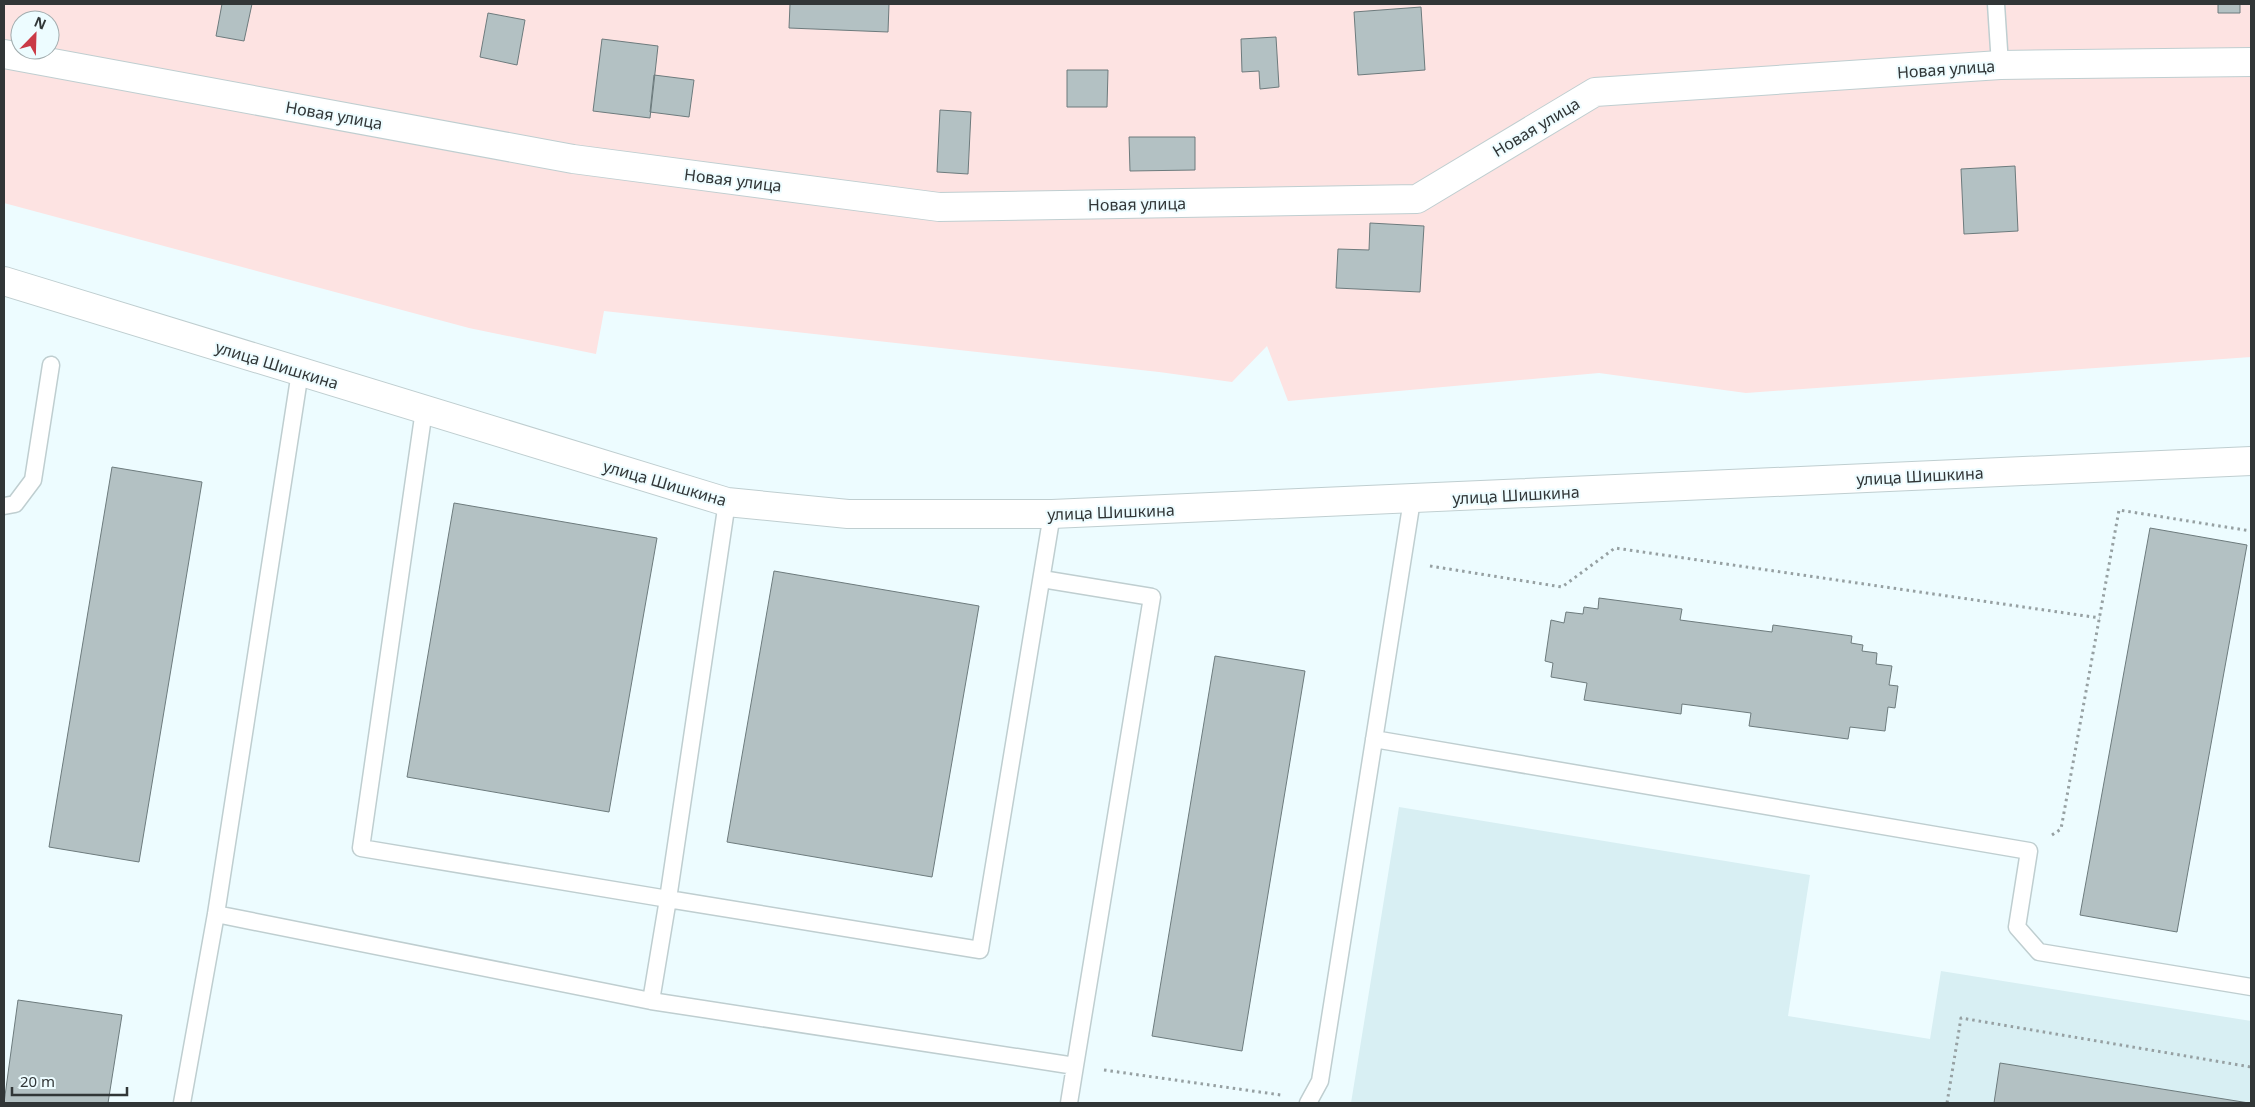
<svg xmlns="http://www.w3.org/2000/svg" width="2255" height="1107" font-family="'Noto Sans',sans-serif">
  <style>
    .built { fill: #d8eff3 }
    .green { fill: #fde3e2; fill-rule: evenodd }
    .building { fill: #b3c1c3; stroke: #6d7b7d }
    .lines { fill: none; stroke-linecap: round; stroke-linejoin: round }
    .lane-casing { stroke: #bfced0; stroke-width: 19 }
    .street-casing { stroke: #bfced0; stroke-width: 30 }
    .path { stroke: #96a0a2; stroke-width: 3; stroke-dasharray: 2.5 4; stroke-linecap: butt }
    .lane { stroke: #fff; stroke-width: 16 }
    .street { stroke: #fff; stroke-width: 28 }
    .labels { text-anchor: middle; dominant-baseline: central; stroke-width: 4; stroke-linejoin: round; paint-order: stroke }
    .street-label { font-size: 16px; fill: #313637; stroke: #edfcff }
  </style>
  <rect width="100%" height="100%" fill="#edfcff"/>
  <path class="built" d="M1399,807L1810,875L1788,1016L1930,1039L1941,971L2251,1021V1103H1351Z"/>
  <path class="green" d="M4,4H2251V357L1746,393L1599,373L1288,401L1267,346L1232,382L1159,372L604,311L596,354L469,328L4,203ZM20,20H50V50H20Z"/>
  <path class="building" d="M222,4H252L244,41L216,36Z
    M790,4H889L888,32L789,28Z
    M2218,4H2240V13H2218Z
    M1421,7L1425,70L1358,75L1354,12Z
    M488,13L525,20L517,65L480,57Z
    M1276,37L1279,87L1260,89L1259,71L1242,72L1241,39Z
    M602,39L658,46L650,118L593,111Z
    M1067,70H1108L1107,107H1067Z
    M654,75L694,80L689,117L650,112Z
    M940,110L971,112L968,174L937,172Z
    M1129,137H1195V170L1130,171Z
    M2015,166L2018,231L1964,234L1961,169Z
    M1370,223L1424,226L1420,292L1336,288L1338,249L1369,250Z
    M112,467L202,482L139,862L49,847Z
    M454,503L657,538L609,812L407,777Z
    M2150,528L2247,545L2177,932L2080,915Z
    M774,571L979,606L932,877L727,842Z
    M1599,598L1682,609L1680,620L1772,632L1773,625L1852,636L1851,643L1863,645L1862,651L1877,653L1876,664L1892,666L1889,685L1898,686L1895,708L1888,707L1885,731L1850,727L1848,739L1749,726L1751,713L1682,704L1681,714L1584,700L1587,683L1551,677L1553,663L1545,661L1551,620L1564,623L1566,612L1583,614L1584,607L1598,609Z
    M1215,656L1305,671L1242,1051L1152,1036Z
    M18,1000L122,1015L108,1103H4Z
    M2000,1063L2249,1103H1994Z"/>
  <g class="lines">
    <defs>
      <path id="lane" d="M1996,4L2000,65
        M424,410L361,848L668,899L651,1001L1075,1066L1152,597L1042,579
        M727,502L668,899L980,950L1052,514
        M4,506L15,504L33,480L51,365
        M1374,739L2029,851L2017,927L2039,952L2251,987
        M216,914L651,1001
        M182,1103L216,914L300,372
        M1069,1103L1075,1066
        M1308,1103L1320,1081L1412,500"/>
      <path id="street" d="M4,54L573,159L939,207L1417,199L1595,92L2000,65L2251,62
        M4,281L727,502L848,514H1052L2251,461"/>
    </defs>
    <use href="#lane" class="lane-casing"/>
    <use href="#street" class="street-casing"/>
    <path class="path" d="M1430,566L1562,587L1615,548L2100,618
      M2052,835L2061,829L2119,510L2251,531
      M1104,1070L1281,1095
      M1947,1103L1961,1018L2251,1067"/>
    <use href="#lane" class="lane"/>
    <use href="#street" class="street"/>
  </g>
  <g class="labels">
    <g class="street-label">
      <text transform="translate(1946 69) rotate(-4)">Новая улица</text>
      <text transform="translate(334 115) rotate(10)">Новая улица</text>
      <text transform="translate(1536 127) rotate(-31)">Новая улица</text>
      <text transform="translate(733 180) rotate(7)">Новая улица</text>
      <text transform="translate(1137 204) rotate(-1)">Новая улица</text>
      <text transform="translate(277 365) rotate(17)">улица Шишкина</text>
      <text transform="translate(1920 476) rotate(-3)">улица Шишкина</text>
      <text transform="translate(665 483) rotate(16)">улица Шишкина</text>
      <text transform="translate(1516 495) rotate(-3)">улица Шишкина</text>
      <text transform="translate(1111 512) rotate(-2)">улица Шишкина</text>
    </g>
  </g>
  <rect width="2255" height="1107" fill="none" stroke="#313637" stroke-width="10"/>
  <g transform="translate(35 35) rotate(23)"><circle r="24" fill="#edfcff" stroke="#a2adaf"/>
  <path d="M0-4L9 19L0 12L-9 19Z" fill="#ca3a46"/>
  <text y="-8" font-size="14" font-weight="bold" text-anchor="middle" fill="#313637">N</text>
  </g>
  <path d="M12 1087v8h115v-8" fill="none" stroke="#313637" stroke-width="2.5"/>
  <text x="20" y="1087" font-size="15" fill="#313637" stroke="#edfcff" stroke-width="4" paint-order="stroke">20 m</text>
</svg>
